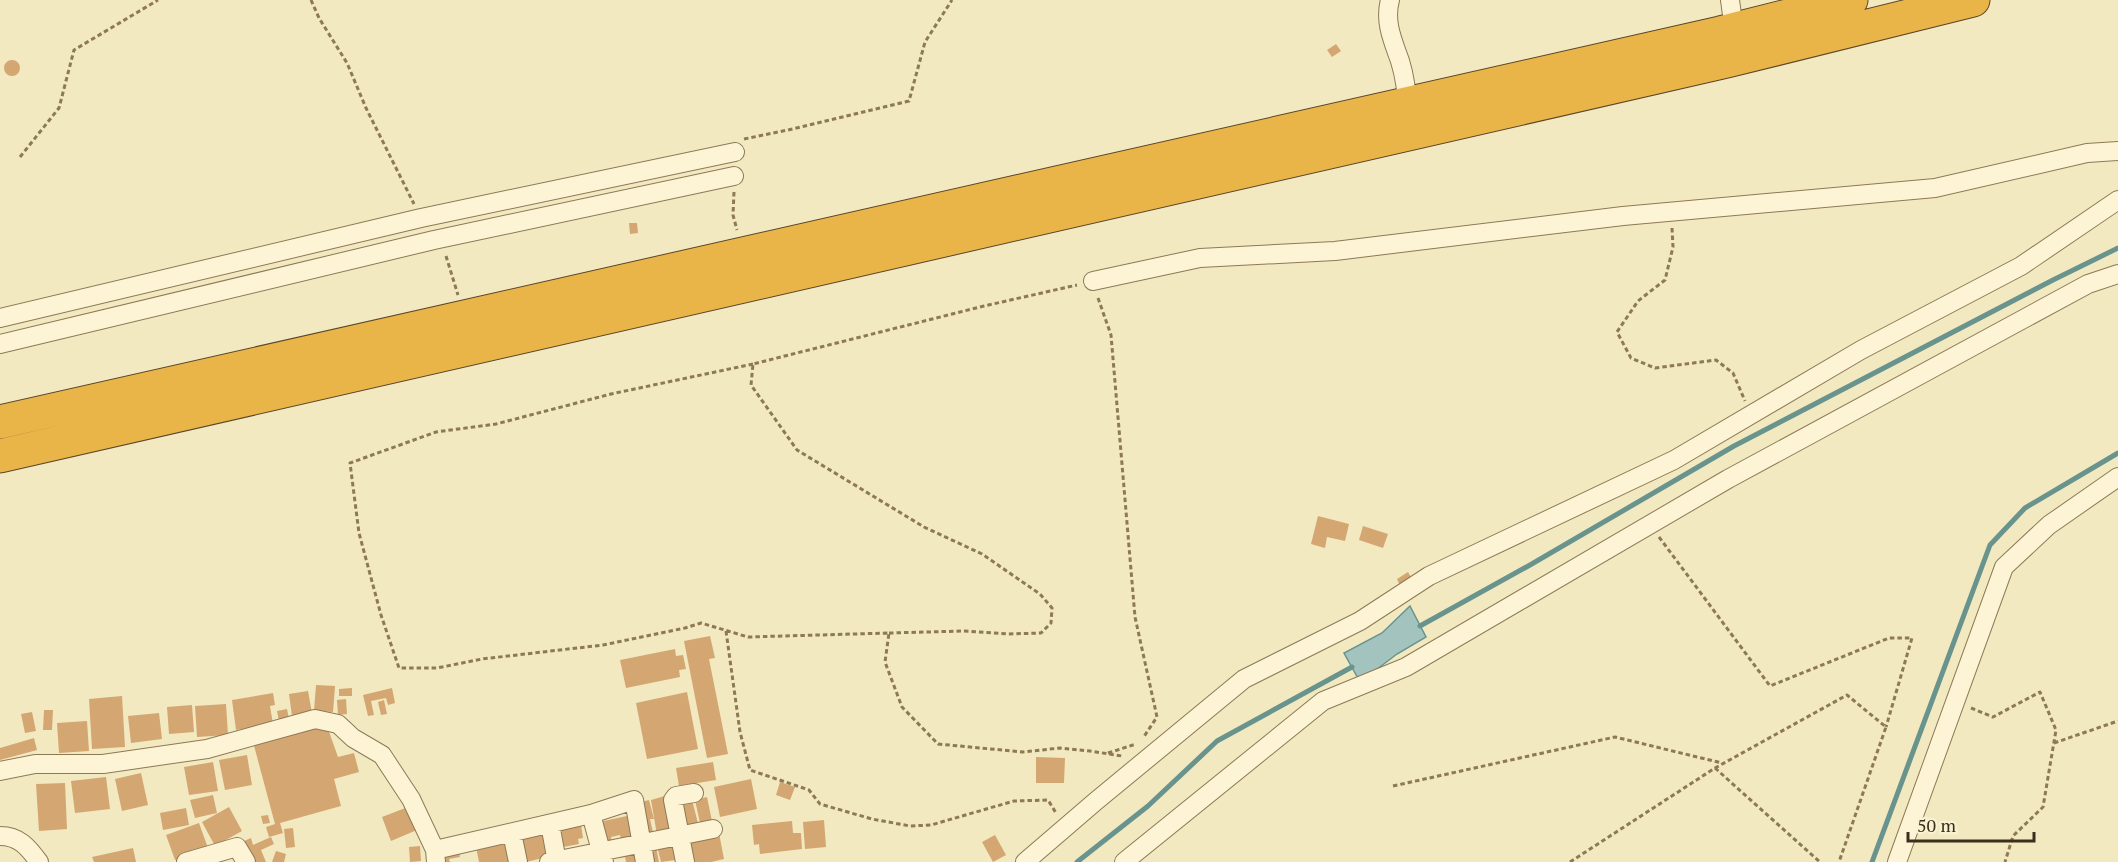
<svg xmlns="http://www.w3.org/2000/svg" width="2118" height="862" font-family="'PT Serif',serif">
  <style>
    .water { fill: #a3c4be; stroke: #69938d; stroke-width: 1.5 }
    .lines { fill: none; stroke-linecap: round; stroke-linejoin: round }
    .stream { stroke: #69938d; stroke-width: 5 }
    .building { fill: #d4a672 }
    .street-casing { stroke: #8d7956; stroke-width: 20 }
    .highway-casing { stroke: #5a462b; stroke-width: 35 }
    .path { stroke: #8d7956; stroke-width: 3; stroke-dasharray: 4.5 3; stroke-linecap: butt }
    .street { stroke: #fcf4d4; stroke-width: 18 }
    .highway { stroke: #e9b549; stroke-width: 33 }
  </style>
  <rect width="100%" height="100%" fill="#f2e9c0"/>
  <path class="water" d="M1410,606L1426,637L1397,654L1360,682L1344,653L1382,633Z"/>
  <g class="lines">
    <path class="stream" d="M1420,626L1530,565L1734,446L2053,280L2118,248
      M1077,862L1148,806L1217,741L1352,667
      M1872,862L1990,545L2025,508L2118,453"/>
  </g>
  <path class="building" d="M1336,44L1341,51L1332,57L1327,50Z
    M4 68a8 8 0 1 1 16 0a8 8 0 1 1-16 0Z
    M629,223H637L638,233L630,234Z
    M1318,516L1349,524L1345,541L1327,537L1325,548L1311,544Z
    M1363,526L1388,534L1383,548L1359,540Z
    M1408,572L1412,579L1400,586L1397,579Z
    M710,636L715,658L709,659L728,754L707,758L684,641Z
    M675,649L676,656L683,655L686,669L679,670L680,677L626,688L620,660Z
    M316,685L335,686L333,712L314,711Z
    M352,688V696H339V689Z
    M392,688L395,703L388,705L386,698L371,701L374,715L368,716L363,695Z
    M308,691L312,713L292,716L289,694Z
    M687,692L698,749L647,759L636,703Z
    M273,693L275,705L270,706L273,724L236,730L232,700Z
    M122,696L125,747L92,749L89,699Z
    M346,699L347,714L338,715L337,700Z
    M384,700L387,714L381,715L378,702Z
    M226,704L228,735L197,737L195,706Z
    M192,705L194,732L169,734L167,707Z
    M287,709L289,719L279,721L277,711Z
    M44,710H53L52,730H43Z
    M32,712L36,731L25,733L21,714Z
    M159,713L162,739L131,743L128,716Z
    M87,721L89,751L59,753L57,723Z
    M327,726L338,757L354,753L359,772L334,779L341,806L280,823L283,833L269,837L266,827L275,824L253,742Z
    M34,738L37,750L0,760V748Z
    M247,755L252,785L225,790L219,760Z
    M1036,757L1065,758L1064,783H1036Z
    M213,762L218,791L189,795L184,767Z
    M713,762L716,780L679,786L676,768Z
    M141,773L148,805L122,811L115,779Z
    M106,777L110,809L75,813L71,781Z
    M751,779L757,809L720,817L714,787Z
    M780,782L795,787L790,800L776,795Z
    M65,783L67,829L39,831L36,784Z
    M213,795L217,813L195,818L190,800Z
    M668,795L676,830L657,835L651,800Z
    M707,797L712,821L700,823L695,800Z
    M649,800L654,819H650L653,832L643,834L636,803Z
    M692,800L699,827L684,831L677,804Z
    M229,807L242,831L215,846L202,822Z
    M408,807L417,830L391,841L382,817Z
    M186,808L189,825L163,830L160,813Z
    M268,815L270,823L263,824L261,816Z
    M627,816L632,840L622,842L620,835L611,837L612,844L604,846L599,822Z
    M824,820L826,847L805,849L803,822Z
    M792,821L793,833H801L802,849L760,854L759,844L754,845L752,825Z
    M199,823L208,848L175,860L166,835Z
    M581,825L583,838L578,839L579,844L558,848L555,829Z
    M293,828L295,847L286,848L284,829Z
    M546,831L551,856L526,862L517,838Z
    M719,833L724,859L711,862H691L686,840Z
    M995,835L1006,855L993,862L982,842Z
    M271,837L274,844L261,850L266,862H253L244,841L251,838L253,845Z
    M678,837L683,859L661,862L656,842Z
    M505,841L509,862H479L476,847Z
    M655,842L659,862H647Z
    M420,846L421,861L410,862L409,847Z
    M133,848L136,862H94L92,857Z
    M459,849L460,857L449,859L450,862H439L437,853Z
    M276,851L286,854L284,862H272Z
    M618,851H637L639,862H626L625,857L620,858Z"/>
  <g class="lines">
    <defs>
      <path id="street" d="M1390,0C1384,22 1393,41 1400,61C1405,77 1407,93 1407,109
        M1730,0L1734,30
        M1093,281L1200,258L1335,251L1623,216L1935,188L2087,153L2118,151
        M0,318L421,218L735,152
        M0,344L434,240L734,176
        M0,771L35,764H103L207,749L315,719L338,724L353,738L382,755L411,799L435,850L436,862
        M591,814L604,862
        M550,824L557,862
        M512,833L518,862
        M0,836C19,836 28,847 39,862
        M435,850L591,814L634,800L645,862
        M186,862L237,847L246,862
        M549,862L713,829
        M685,862L673,800L676,796L694,793
        M1025,862L1096,801L1244,679L1360,621L1429,576L1674,460L1861,350L2021,266L2118,200
        M1124,862L1323,701L1406,667L1728,479L2088,284L2118,274
        M1897,862L2004,567L2049,525L2118,477"/>
      <path id="highway" d="M0,422L1720,33L1851,0
        M0,456L1727,61L1973,0"/>
    </defs>
    <use href="#street" class="street-casing"/>
    <use href="#highway" class="highway-casing"/>
    <path class="path" d="M311,0L319,18L347,63L366,108L414,204
      M744,139L788,130L909,101L925,42L952,0
      M20,157L59,108L74,50L158,0
      M734,192L733,215L737,230
      M1672,228L1673,247L1665,280L1638,301L1617,332L1631,358L1655,368L1716,360L1733,373L1745,401
      M446,256L458,295
      M1098,298L1111,335L1135,617L1157,717L1143,738
      M753,364L611,394L496,424L436,432L350,463L359,533L381,615L399,668H437L482,659L603,645L685,628L701,623L748,637L889,633L885,662L902,707L938,744L1023,752L1060,748L1090,751L1122,756
      M1659,537L1770,686L1889,638H1912L1886,727
      M726,631L740,732L750,770L809,790L820,804L872,819L910,826L931,825L1014,801L1048,800L1056,813
      M889,633L964,631L1008,634L1041,633L1051,623L1052,608L1040,594L982,554L924,527L797,450L751,385L753,364L984,306L1077,285
      M1971,708L1993,717L2040,692L2056,730L2043,807L2013,836L2005,862
      M2054,743L2118,721
      M1108,753L1136,744
      M1715,768L1820,862
      M1393,786L1615,737L1722,763
      M1570,862L1715,768L1847,695L1886,727L1839,862"/>
    <use href="#street" class="street"/>
    <use href="#highway" class="highway"/>
  </g>
  <path d="M1908 832v9h126v-9" fill="none" stroke="#3b2f1c" stroke-width="3"/>
  <text x="1917" y="832" font-size="18" fill="#3b2f1c" stroke="#f9f2d1" stroke-width="4.5" paint-order="stroke">50 m</text>
</svg>
